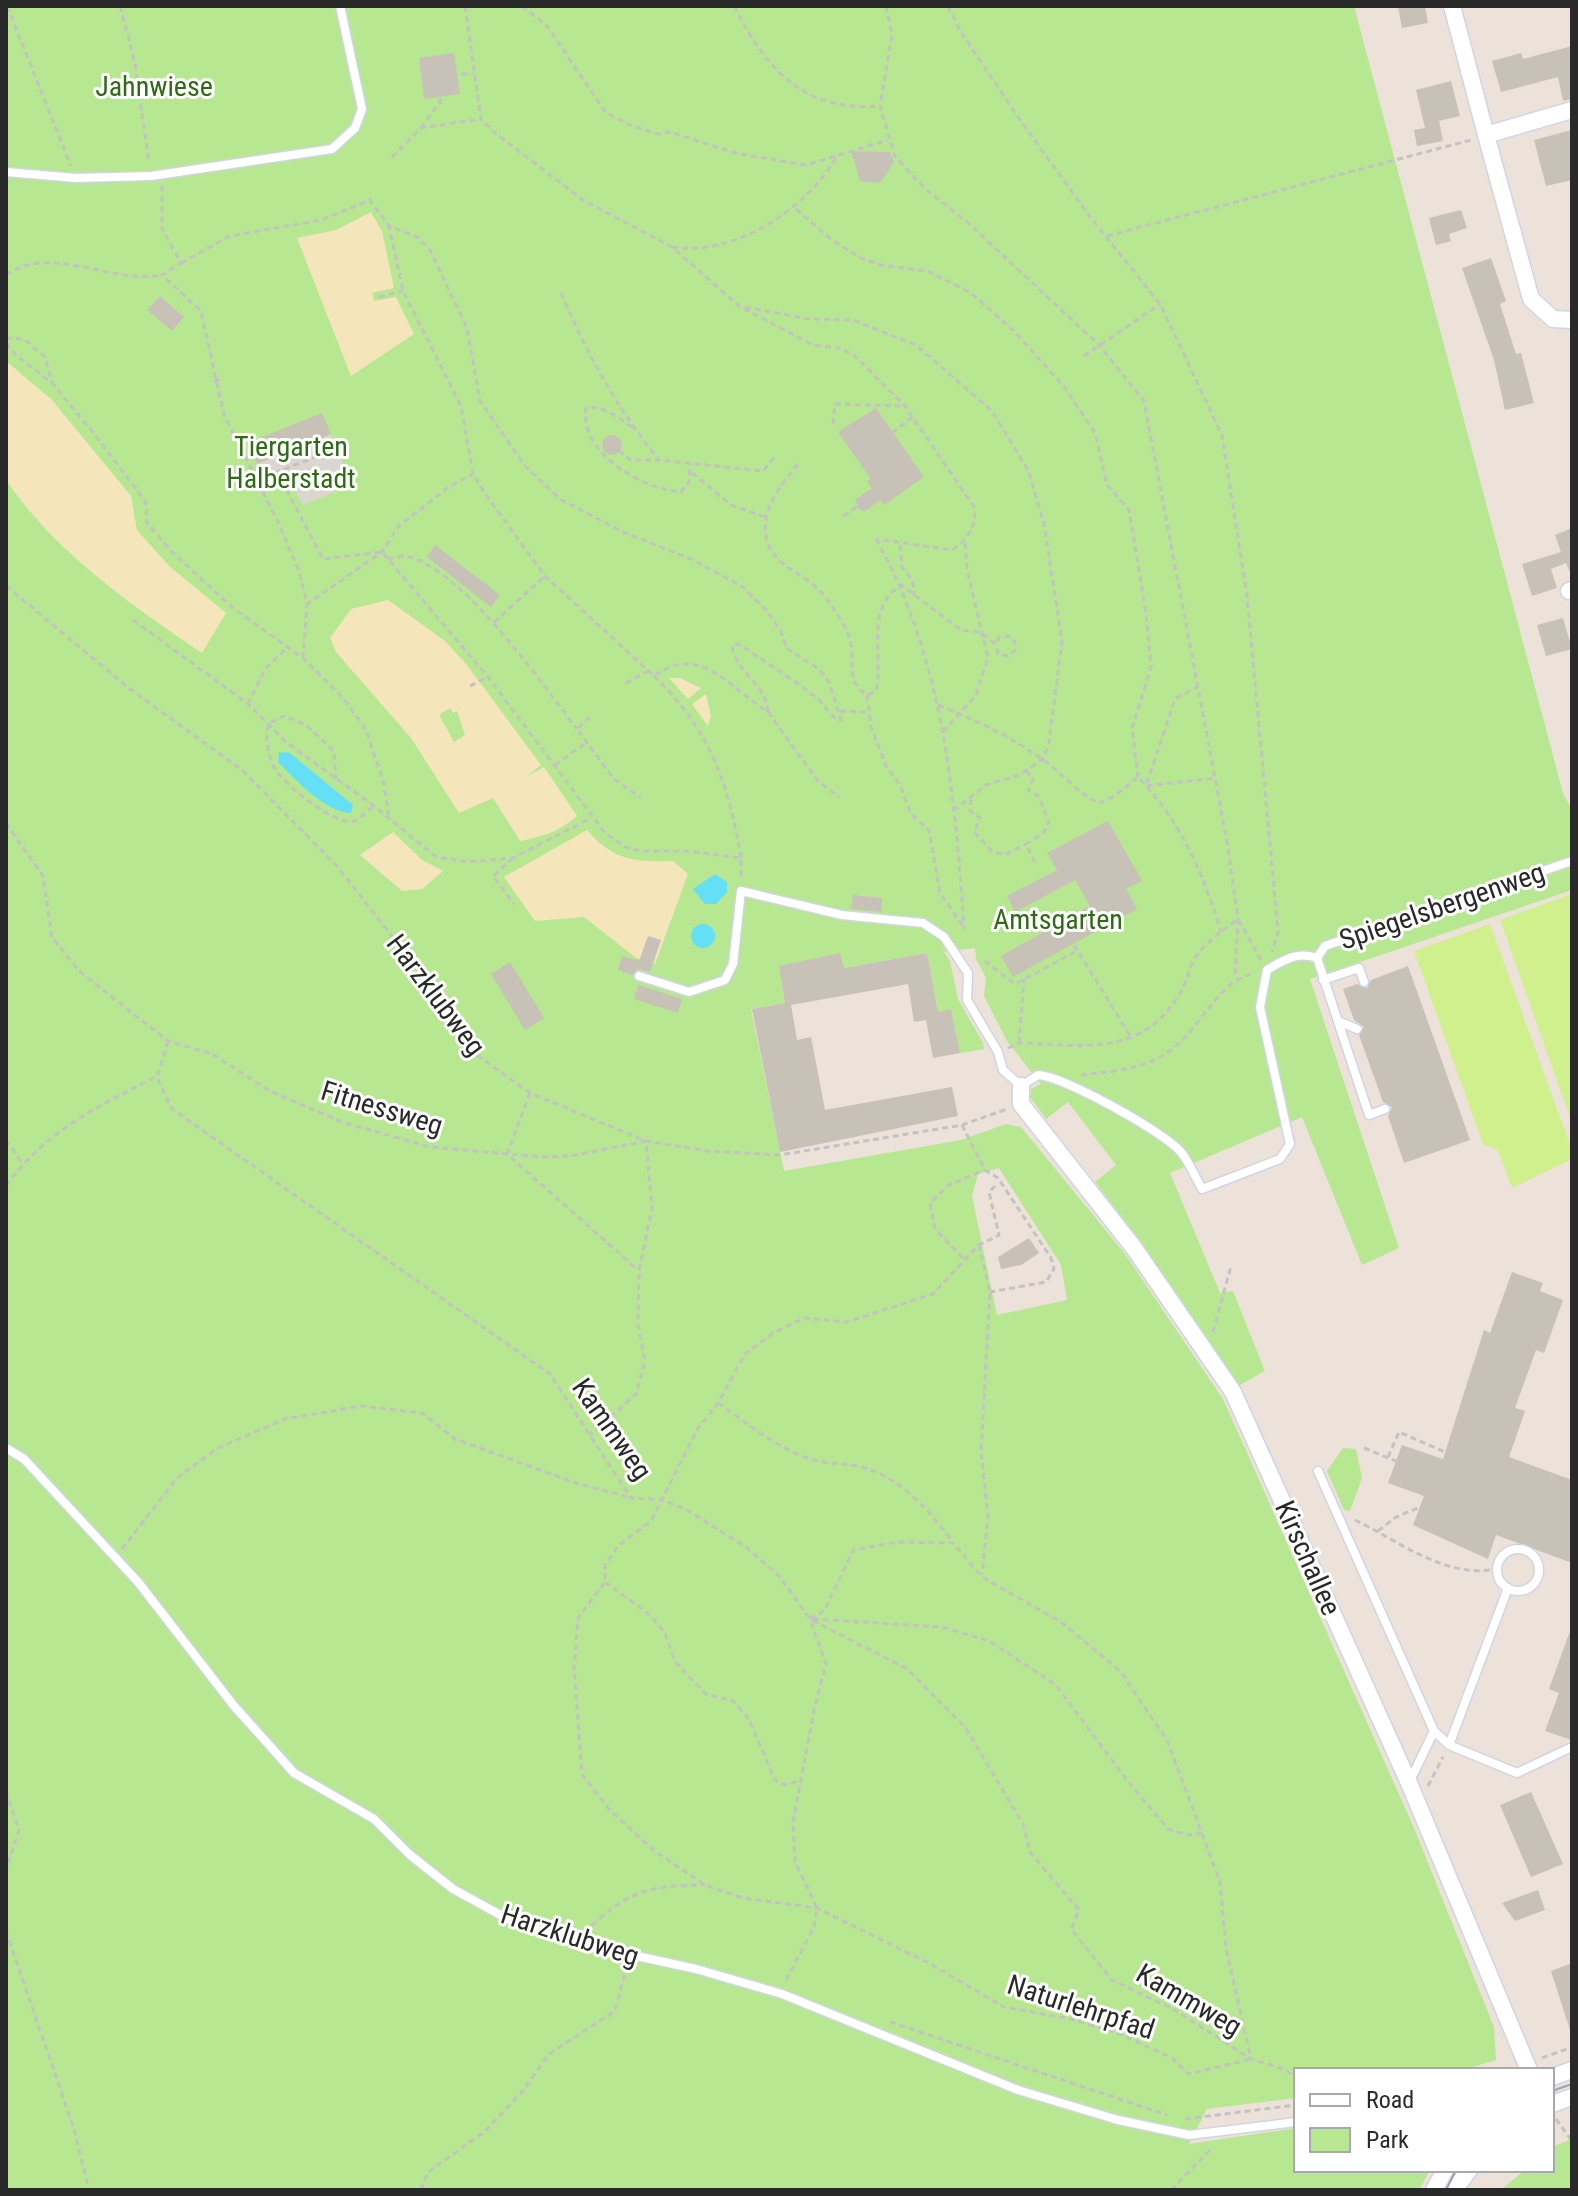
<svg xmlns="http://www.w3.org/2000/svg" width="1578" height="2196" font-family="'Roboto Condensed',sans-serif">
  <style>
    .green { fill: #b8e792; fill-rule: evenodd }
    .sand { fill: #f4e5ba; fill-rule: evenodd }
    .pitch { fill: #d0ef8d }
    .plaza { fill: #dcd6d1 }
    .water { fill: #65dff6 }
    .building { fill: #c7c1b8 }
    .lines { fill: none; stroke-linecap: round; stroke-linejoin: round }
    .lane-casing { stroke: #cfd5e3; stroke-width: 11 }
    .street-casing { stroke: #cfd5e3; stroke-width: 19 }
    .path { stroke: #c3c3c3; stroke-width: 3; stroke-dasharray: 6 4; stroke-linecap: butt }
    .lane { stroke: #fff; stroke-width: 8 }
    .street { stroke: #fff; stroke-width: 16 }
    .tram { stroke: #9ca2b5; stroke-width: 2 }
    .labels { text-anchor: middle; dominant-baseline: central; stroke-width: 6; stroke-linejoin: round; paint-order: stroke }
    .park-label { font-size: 28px; fill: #2f6a15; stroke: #fff }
    .street-label { font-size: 28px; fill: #292929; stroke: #fff }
  </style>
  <rect width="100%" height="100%" fill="#ece2d9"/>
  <path class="green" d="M6,6H1354L1563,793L1572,810V890L1310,979L1399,1248L1362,1265L1302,1117L1170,1173L1220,1293L1233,1291L1265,1371L1238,1386L1142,1243L1095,1182L1116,1165L1068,1102L1046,1119L1030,1097L1031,1089L1041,1084L1007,1041L984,996L986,978L976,959L975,948L944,952L950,961L958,999L983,1043L984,1049L960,1053L951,1010L938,1012L927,953L781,979L785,1003L751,1009L784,1171L961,1140L1006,1124L1021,1127L1125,1254L1223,1399L1414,1828L1494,2027L1496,2060L1463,2070H1296V2098L1207,2109L1189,2144L1296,2128V2170H1430L1419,2190H6ZM999,1168L1061,1265L1067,1300L997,1315L972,1196L978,1174Z
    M1343,1448L1356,1449L1362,1478L1350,1511L1344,1510L1327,1471Z
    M1572,2139V2190H1501L1525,2170H1552V2147Z"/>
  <path class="sand" d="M371,212L382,231L394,288L372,293L374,301L396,297L414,334L351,376L297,238L336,230Z
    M6,361L52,400L131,496L137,530L169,566L226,613L202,653C131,605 55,552 6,480Z
    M388,600L445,641L467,665L541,765L526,777L544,767L577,816C560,831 542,837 520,841L493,798L459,813L411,738L336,652L330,638L351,609ZM450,708L453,713L457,711L465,735L454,742L439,715Z
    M669,678H680L701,688L688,699Z
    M706,694L711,716L708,726L692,704Z
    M587,830C614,861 635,862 673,861L688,874L655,964L636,958L584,917L535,921L504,877Z
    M393,832L422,860L443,871L422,889L402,891L360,855Z"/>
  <path class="pitch" d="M1572,894V1123L1500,920Z
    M1490,924L1572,1150V1159L1512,1188L1498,1150L1483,1144L1414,951Z"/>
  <path class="plaza" d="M331,434L352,485L303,505L287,475L265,483L257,464Z"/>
  <path class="water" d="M279,752L290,753L353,805L351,813C325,812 296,780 278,762Z
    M715,874L727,882V892L716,904H705L693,889Z
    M691 936a12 12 0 1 1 24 0a12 12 0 1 1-24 0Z"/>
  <path class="building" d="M1398,6H1425L1428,23L1402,28Z
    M1572,46V99L1563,101L1558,77L1501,92L1492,61L1521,53L1523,59Z
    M454,53L460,94L424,99L419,58Z
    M1451,81L1460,116L1439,121L1443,141L1417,146L1414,130L1425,128L1416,90Z
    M1572,130V180L1546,186L1534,140Z
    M851,151L890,152L894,162L880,183L860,181Z
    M1461,210L1467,228L1449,234L1451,241L1436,245L1429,218Z
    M1491,258L1506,301L1500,304L1516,354L1521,353L1534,403L1505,410L1494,360L1462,268Z
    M160,296L184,317L172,331L147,310Z
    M876,408L924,477L884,505L880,500L864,512L855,500L872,488L867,481L871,479L838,432Z
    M322,413L331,434L257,464L248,443Z
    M602 445a10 10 0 1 1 20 0a10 10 0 1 1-20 0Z
    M1572,528V577L1566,563L1551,569L1557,588L1532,596L1522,564L1561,552L1555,535Z
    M435,545L500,595L491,607L427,557Z
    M1563,618L1572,649L1546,656L1537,625Z
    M1108,821L1142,881L1126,889L1137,909L1013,977L1001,956L1090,906L1075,880L1015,912L1007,896L1057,870L1047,853Z
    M853,895L882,898L881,912L851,909Z
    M648,936L661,940L650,972L638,969L632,975L618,970L622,956L639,961Z
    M840,953L844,968L927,953L938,1012L951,1009L960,1053L933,1058L926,1020L914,1022L908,984L791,1005L797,1040L811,1037L825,1110L952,1087L958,1116L780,1152L752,1009L785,1003L779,966Z
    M510,962L544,1018L525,1030L491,974Z
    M1408,966L1470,1140L1404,1163L1388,1116L1392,1107L1383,1102L1359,1035L1364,1027L1354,1020L1343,989L1357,984L1367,988L1371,980Z
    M638,985L682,999L678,1013L634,999Z
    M1029,1238L1039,1253L1021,1265L1001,1269L998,1257Z
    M1512,1272L1543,1283L1540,1291L1563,1300L1544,1353L1536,1350L1515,1408L1525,1411L1509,1457L1572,1480V1563L1496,1535L1488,1559L1413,1525L1424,1496L1388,1483L1402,1445L1443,1459L1484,1330L1490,1333Z
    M1570,1631H1572V1740L1545,1731L1559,1693L1549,1689Z
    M1531,1792L1563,1864L1531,1877L1500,1805Z
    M1538,1890L1545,1910L1515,1921L1502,1903Z
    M1572,1963V2030H1570L1551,1971Z"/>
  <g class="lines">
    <defs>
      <path id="lane" d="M6,172L76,178L151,176L332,149L355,128L362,109L340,6
        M1317,958L1325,946L1572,861
        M1317,958L1369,1115L1385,1109
        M639,976L689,992L725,980L733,964L741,891L842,915L923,923L944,937L968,973L967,1000L998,1052L1003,1070L1021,1086L1038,1075C1063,1076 1162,1131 1180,1151C1189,1161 1195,1177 1202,1189L1280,1159L1290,1144L1260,1007L1267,970C1284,960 1297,951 1317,958
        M1323,980L1359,968L1364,982
        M1338,1021L1357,1029
        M6,1448L24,1459L138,1582L234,1706L294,1773L374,1819L410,1855L453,1889L506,1918L573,1942L696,1969L782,1994L1018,2090L1118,2120L1189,2135L1296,2122
        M1318,1471L1434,1731L1409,1783
        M1497 1570a21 21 0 1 1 42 0a21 21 0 1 1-42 0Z
        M1434,1731L1449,1745L1508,1588
        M1449,1745L1517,1773L1572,1747"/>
      <path id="street" d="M1452,6L1486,135
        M1572,110L1486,135L1531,299L1553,319L1572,320
        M1569,591L1572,590
        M1021,1086V1104L1134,1248L1233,1392L1409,1783L1529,2070
        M1552,2077L1572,2070
        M1552,2104L1572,2097
        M1434,2190L1445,2170
        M1454,2190L1469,2170"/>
    </defs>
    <use href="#lane" class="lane-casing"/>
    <use href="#street" class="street-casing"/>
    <path class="path" d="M7,6L71,166
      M120,6L135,63L149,163
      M465,6L481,119L495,133L583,200L672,247L739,306L813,345L839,348L854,355L905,406L974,507C977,527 967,540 952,550L876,539
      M522,6L548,27L606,113L630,125L658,134L670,132L735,153L806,165L888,140
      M734,6C767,70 803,112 880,106
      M886,6L892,35L880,106L895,156L924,188L966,221L1099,345L1144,401L1228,847L1238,919L1235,978
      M948,6L962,34L1018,117L1091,218L1160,304L1222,435L1247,596L1278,932L1272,952
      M421,128L440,102L439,77L473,73
      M392,157L421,128L481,119
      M878,164L895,156
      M162,186V229L181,263L162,275L201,311L224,415L279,524L299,571L307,604L382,552L398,527L450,486L473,474
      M796,209L833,241L861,258L881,265L928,271L971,293L1014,331L1065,388L1095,433L1107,485L1129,510L1146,613L1151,667L1132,728L1138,777
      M1107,236L1471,140
      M672,247C734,257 807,209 837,156
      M181,263L230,236L321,220L370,200L389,226L417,237L430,250L467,328L480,401L525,466L560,499L623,532L693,560L743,587L766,610L781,631L786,648L819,669L829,682L841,720C830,717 826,707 818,699C793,679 765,662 739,644L732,646C736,673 767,685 768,712C730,688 699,642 654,676L545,576L486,495L473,474L461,406L403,291L389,226
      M6,275C51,243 112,285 162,275
      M561,293C586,352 618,410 659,460L763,471L774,458
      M379,297L403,291
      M745,307L809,319L853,320L916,345L992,411L1028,470L1044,524L1062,641L1049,743L1043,759L1019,775L986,785L956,809
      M6,338L24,339L45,357L52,383
      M6,343L17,356L52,383L95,435L146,502L147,523L172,552L233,608L303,658L344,699L366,730L384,784L389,818
      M1084,356L1160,304
      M214,381L224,377
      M833,424L835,404L905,406
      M632,427C618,418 603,404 586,408C579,453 642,489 681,492L689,482L690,463
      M892,433L913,417
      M619,450L630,460H659
      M798,464C782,485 761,507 766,536C771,566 803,572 821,592C830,602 847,627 850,640C856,662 844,680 867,695L876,691C884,654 864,609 901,585L961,630L980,632L996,644L999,637L1009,636L1015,642V650L1008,656L998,654L996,644
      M277,472L323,559L382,552L488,677L605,833L625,847L641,851H688L741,858V880
      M692,473L731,505L766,517
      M256,480L331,451
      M857.5 504a4.5 4.5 0 1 1 9 0a4.5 4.5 0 1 1-9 0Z
      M864,503L876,494
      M843,516L860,505
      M876,539C943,658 955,794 964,929
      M900,545L902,567L913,581L914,595
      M388,559C393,558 401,556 406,556C461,567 543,685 577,729
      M6,586L130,689L242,770L337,866L409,958L474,1053L530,1093L646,1141L707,1151L780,1155L962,1125L1007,1109
      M133,620L248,704L286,742L374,806L436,857L468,862L513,858L591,818
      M494,622L545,576
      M303,658L307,604
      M654,676C710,730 728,782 741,858
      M626,683L648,671
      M470,686L488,677
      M1199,686L1175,699L1146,786L1215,778
      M867,695L871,726L886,766L900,785L911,814L929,830L940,893L963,926
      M248,704L265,669L289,646
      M938,705C973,719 1008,735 1039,757C1061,771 1075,792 1099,803L1113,797L1138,777C1180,820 1204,875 1221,932
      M840,711L868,712
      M768,712L817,780L839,797
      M590,717L577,729L614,779L641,798
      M943,732L976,695L988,658L967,570L965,542
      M555,765L587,742
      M1026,771L1033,779L1028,790L1039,797L1049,822L1043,834L1026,844L1036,865
      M336,780L334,751L306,725L284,716L268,724C265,737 268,755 274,767C282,783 336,827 354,821C361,818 369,810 374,806
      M971,799L970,811L980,818L974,832L992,851L1004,855L1026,844
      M6,823L43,876L52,937L79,971L168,1041L212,1054L270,1091L342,1122L430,1147L543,1157L570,1156L646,1141L652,1208L639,1271L638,1325L645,1361L636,1394L590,1435
      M513,858L493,876L514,904
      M1074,945L1131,1037
      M985,961L1015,984L1077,951
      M168,1041L157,1077L172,1109L550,1374L631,1498L663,1500L687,1510L746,1547L779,1576L810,1619L907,1669L965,1727L1023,1824L1030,1852L1079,1910L1071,1929L1112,1980L1173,2009L1251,2059L1284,2069L1296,2078
      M1019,1043L1024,979
      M1008,1048L1019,1043C1082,1045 1140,1058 1179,995C1185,986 1187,976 1191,966C1200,945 1220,933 1238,919L1261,960
      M1081,1075C1113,1071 1144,1070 1171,1050C1200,1029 1217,983 1251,974
      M530,1093L507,1154L638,1270
      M962,1125L985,1170L998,1178L1051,1258L1054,1269L1046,1282L990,1292
      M6,1140L22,1163
      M6,1186C45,1132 97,1106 156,1077
      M995,1186L989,1192L999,1235L979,1245L933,1294L847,1322L804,1318L773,1333L745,1354L718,1403L697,1430L651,1521L618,1546L605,1565V1582L578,1618L574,1668L582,1774L608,1808L653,1850L705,1885L743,1898L817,1908L929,1963L1004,2007L1071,2019L1120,2034L1172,2058L1189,2074L1251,2059
      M979,1245L990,1292L981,1451L988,1517L982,1575
      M963,1258L935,1229L930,1203L949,1185L985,1170
      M1213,1332L1231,1266
      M718,1403C747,1423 779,1450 814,1460C828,1464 843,1463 857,1466C899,1475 927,1508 952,1541
      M1364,1448L1396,1461
      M1388,1457L1399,1432L1445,1452
      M1355,1520C1399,1541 1445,1579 1497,1569
      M1378,1531L1396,1517L1420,1507
      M122,1549L177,1478L218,1448L285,1419L361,1406L422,1413L455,1439L573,1482L631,1498
      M1519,1550V1544
      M605,1582L650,1615L665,1633L675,1662L706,1694L733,1701L749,1719L775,1780L785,1785L801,1780
      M810,1619L825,1610L853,1550L897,1542L953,1543L982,1577L1061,1622L1120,1671L1167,1740L1220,1882L1226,1948L1251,2059
      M813,1619L942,1627L989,1641L1055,1684L1126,1779L1168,1829L1188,1835L1203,1833
      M1428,1786L1443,1757
      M6,1791L19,1830L6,1871
      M6,1931L74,2129L89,2190
      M584,1932C630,1891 643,1886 705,1885
      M786,1980L814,1927L817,1908L795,1862L793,1822L814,1710L826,1664L810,1619
      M890,2022L1167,2115
      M1542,2058L1572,2047
      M1185,2119L1296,2105
      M1556,2119L1572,2141
      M421,2190L428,2172L484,2132L522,2092L549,2054L615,2011L626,1969
      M1171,2190L1213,2147"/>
    <use href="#lane" class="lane"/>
    <use href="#street" class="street"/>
    <path class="tram" d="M1552,2091L1572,2084
      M1446,2190L1456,2170"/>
  </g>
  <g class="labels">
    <g class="park-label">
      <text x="154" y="86">Jahnwiese</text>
      <text x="291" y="446">Tiergarten<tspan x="291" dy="32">Halberstadt</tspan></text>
      <text x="1058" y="919">Amtsgarten</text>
    </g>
    <g class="street-label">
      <text transform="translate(1442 906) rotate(-19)">Spiegelsbergenweg</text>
      <text transform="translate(436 995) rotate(53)">Harzklubweg</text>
      <text transform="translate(382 1108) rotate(17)">Fitnessweg</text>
      <text transform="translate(612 1429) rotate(55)">Kammweg</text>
      <text transform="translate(1308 1558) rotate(66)">Kirschallee</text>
      <text transform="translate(570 1935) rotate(18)">Harzklubweg</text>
      <text transform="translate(1189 2000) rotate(30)">Kammweg</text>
      <text transform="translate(1081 2007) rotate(18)">Naturlehrpfad</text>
    </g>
  </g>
  <rect width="1578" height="2196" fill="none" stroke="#292929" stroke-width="16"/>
  <rect x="1294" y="2068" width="260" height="104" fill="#ffffff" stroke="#a9a9a9" stroke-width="2"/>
  <rect x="1310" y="2094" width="40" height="12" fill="#ffffff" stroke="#a9a9a9" stroke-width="2"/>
  <text x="1366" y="2108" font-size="24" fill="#292929">Road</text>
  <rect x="1310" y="2128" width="40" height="24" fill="#b8e792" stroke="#a9a9a9" stroke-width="2"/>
  <text x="1366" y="2148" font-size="24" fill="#292929">Park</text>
</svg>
